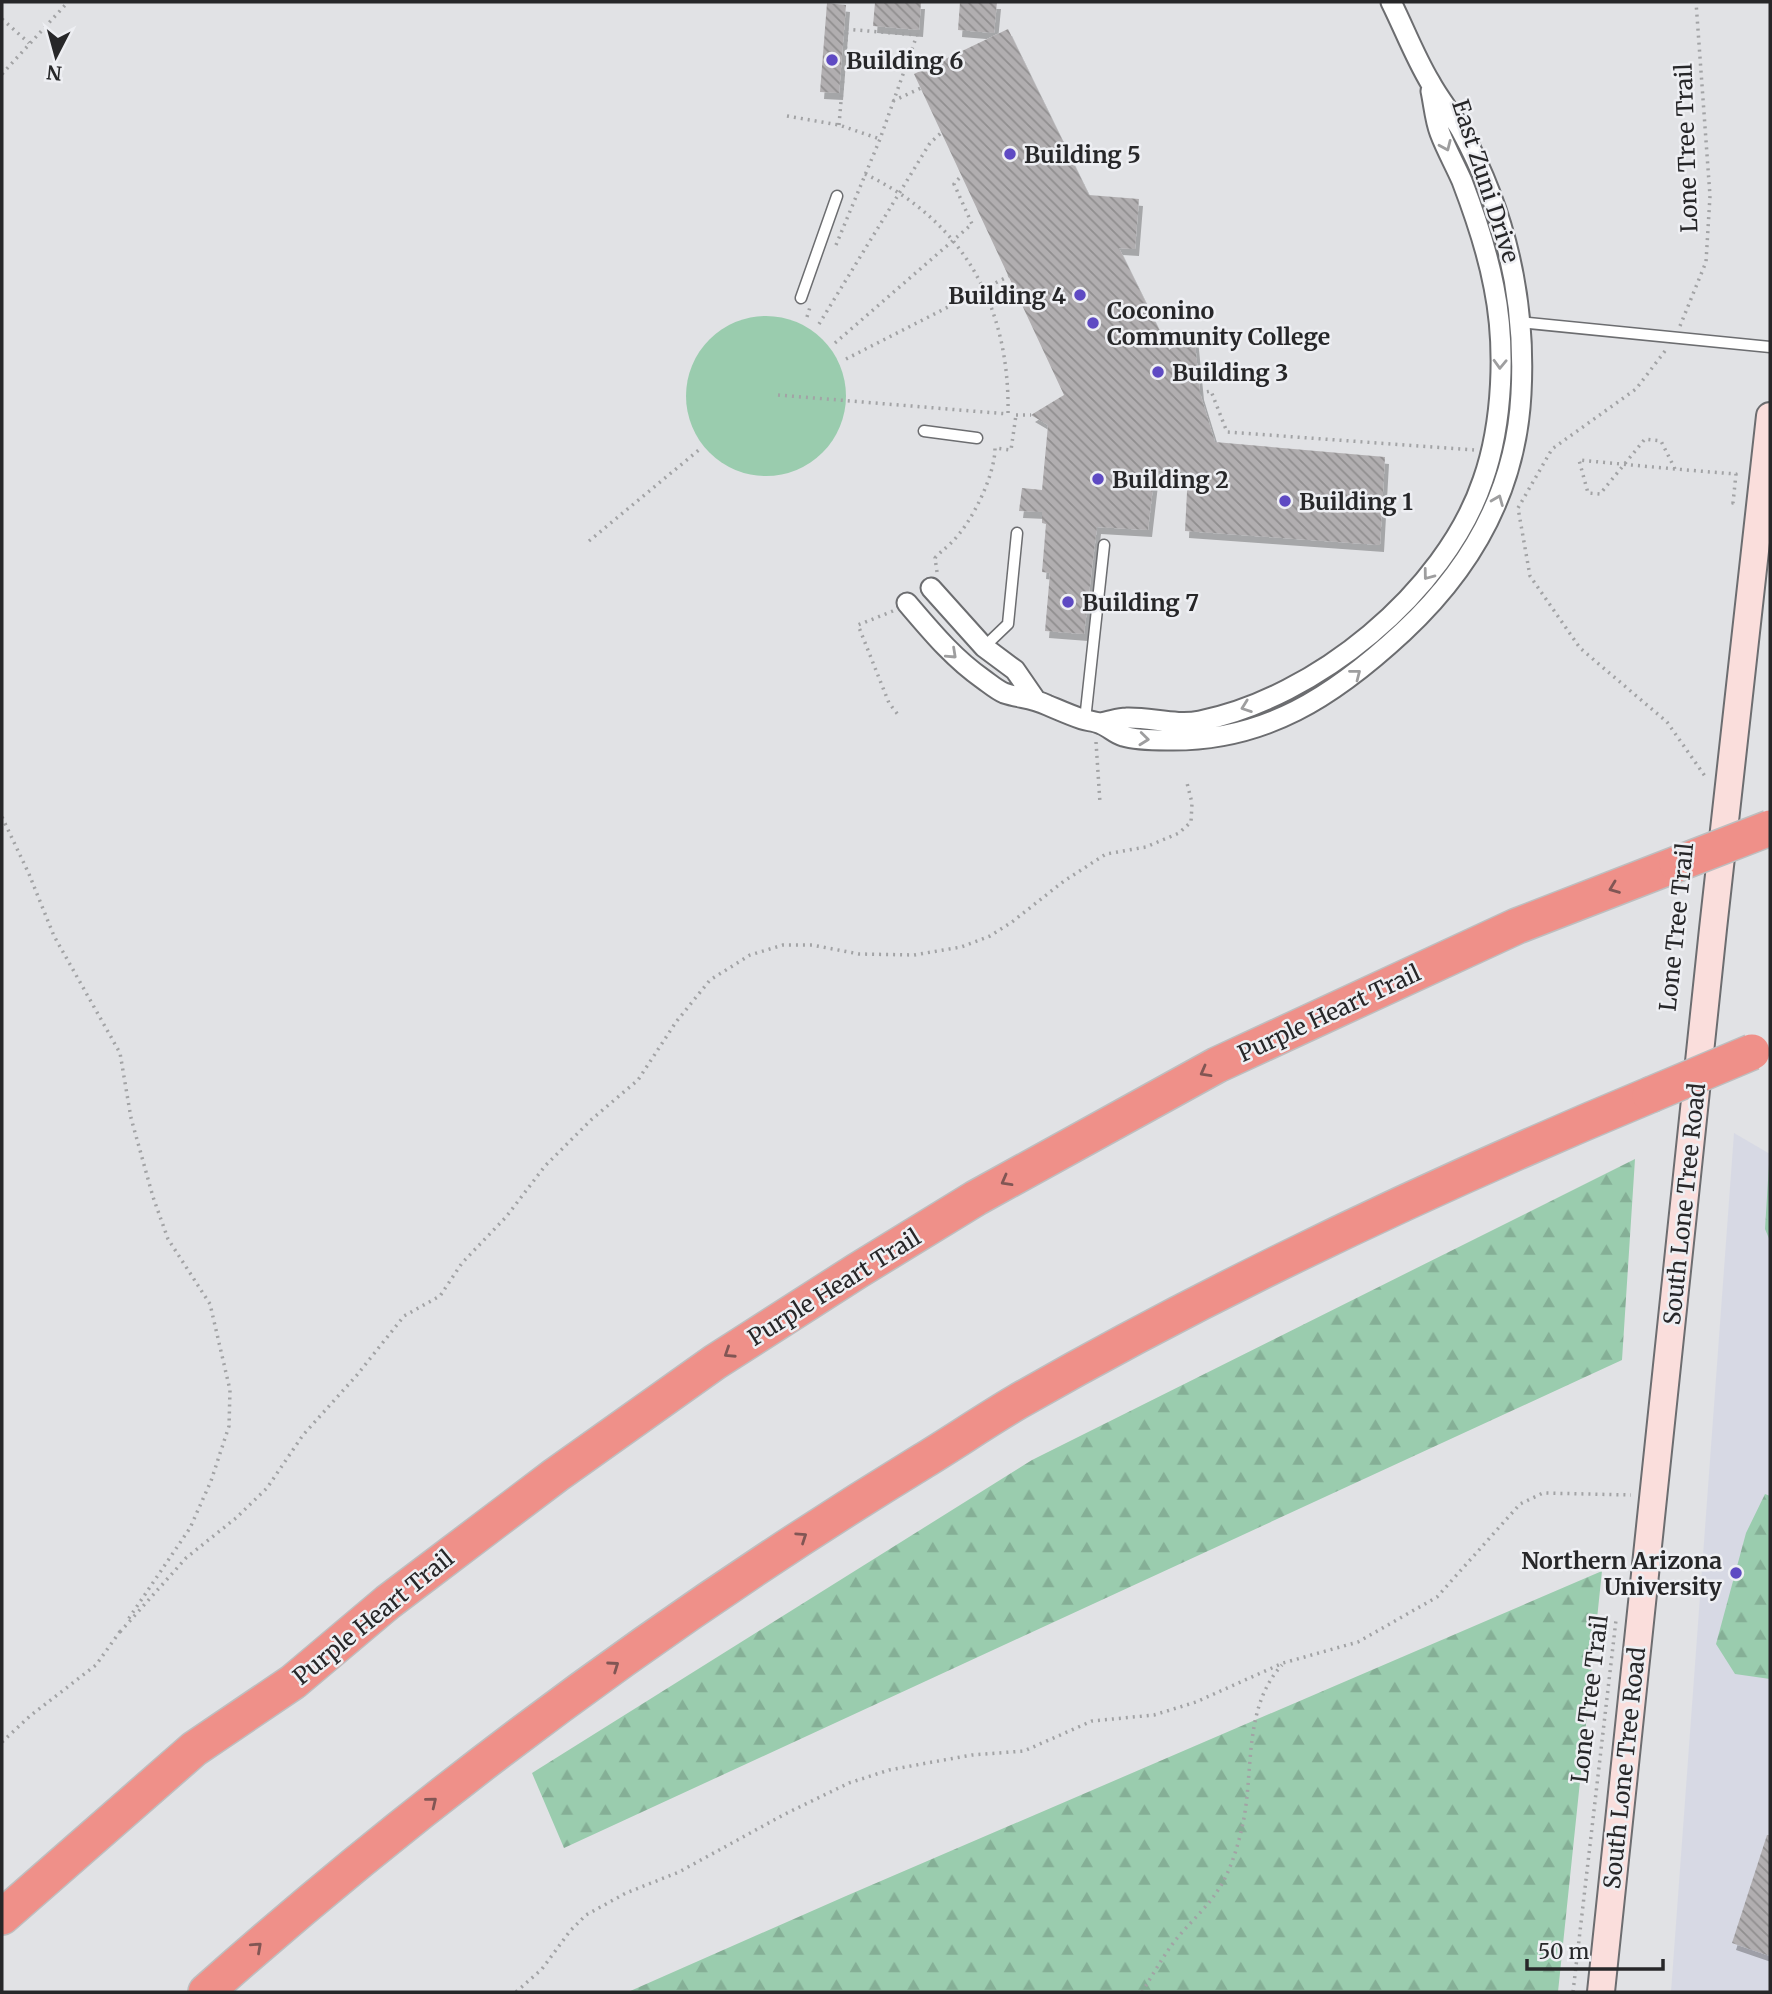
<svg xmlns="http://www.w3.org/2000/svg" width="1772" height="1994" font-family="Merriweather,serif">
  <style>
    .built { fill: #d7d9e4 }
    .green { fill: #9accae }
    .forest { fill: url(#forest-firs) }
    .building { fill: url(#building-back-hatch); filter: url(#shadow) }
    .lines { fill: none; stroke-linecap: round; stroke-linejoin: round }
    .lane-casing { stroke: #6c6d70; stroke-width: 13 }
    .street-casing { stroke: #6c6d70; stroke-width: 23 }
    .secondary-casing { stroke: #6c6d70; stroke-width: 30 }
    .highway-casing { stroke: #bebebf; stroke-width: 38 }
    .path { stroke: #a2a3a5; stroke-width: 3.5; stroke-dasharray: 2 5; stroke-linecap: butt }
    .lane { stroke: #fff; stroke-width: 10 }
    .street { stroke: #fff; stroke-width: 19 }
    .secondary { stroke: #fadedc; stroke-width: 26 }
    .highway { stroke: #ef9089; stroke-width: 35 }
    .highway-bridge-casing { stroke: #bebebf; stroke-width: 38; stroke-linecap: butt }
    .highway-bridge { stroke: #ef9089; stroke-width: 35 }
    .oneway { stroke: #9e9e9f }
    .oneway2 { stroke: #815654 }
    .poi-dot { fill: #5e4ac3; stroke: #eeeff3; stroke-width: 2.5 }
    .labels { text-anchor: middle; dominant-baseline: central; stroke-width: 5; stroke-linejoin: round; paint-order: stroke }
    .poi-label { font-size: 23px; font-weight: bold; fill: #272729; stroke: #eeeff3; text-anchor: start }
    .street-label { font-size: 23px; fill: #272729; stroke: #eeeff3 }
  </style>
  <defs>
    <pattern id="forest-firs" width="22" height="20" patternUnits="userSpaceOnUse" patternTransform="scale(1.75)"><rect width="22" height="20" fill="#9accae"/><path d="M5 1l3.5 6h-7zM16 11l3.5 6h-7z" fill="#85af96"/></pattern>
    <pattern id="building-back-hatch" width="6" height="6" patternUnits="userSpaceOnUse" patternTransform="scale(1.75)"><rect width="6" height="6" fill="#b1aeb0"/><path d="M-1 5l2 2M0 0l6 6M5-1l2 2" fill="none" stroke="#908e8f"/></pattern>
    <filter id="shadow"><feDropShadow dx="4" dy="7" stdDeviation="0" flood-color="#0004"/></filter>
  </defs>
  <rect width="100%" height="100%" fill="#e1e2e5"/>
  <path class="built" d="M1734,1133L1770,1154V1992H1671Z"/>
  <path class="green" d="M686 396a80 80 0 1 1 160 0a80 80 0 1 1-160 0Z"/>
  <path class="forest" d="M1770,1148V1241L1765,1229Z
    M1635,1159L1622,1360L564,1848L532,1773L1032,1460Z
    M1765,1494L1770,1496V1679L1735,1674L1716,1644L1746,1533Z
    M1602,1571L1558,1992H628L846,1896Z"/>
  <path class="building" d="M875,2H921L919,30L873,26Z
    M960,2H997L994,33L958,30Z
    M827,3L846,5L839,93L820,92Z
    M1008,29L1089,195L1139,199L1135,249L1119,248L1169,350L1194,333L1200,393L1215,442L1385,457L1380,545L1185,531L1188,472L1155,470L1148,530L1097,527L1084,634L1045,631L1050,573L1042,572L1046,524L1042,523V512L1019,511L1022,488L1042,490L1048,425L1031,415L1064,395L914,74Z
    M1767,1835H1770V1956L1732,1943Z"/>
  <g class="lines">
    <defs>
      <path id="lane" d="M801,298L837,196
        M1518,322L1770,347
        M924,431L977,438
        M984,647L1008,624L1017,533
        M1085,720L1104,545"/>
      <path id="street" d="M931,588L984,647L1015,670L1035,699
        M907,603C931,631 953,658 983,679C990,684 997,690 1004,693C1019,698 1033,698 1047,705C1059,710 1070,715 1082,719C1088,721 1095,721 1101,724C1109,727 1115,734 1123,736C1136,740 1153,740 1167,740C1265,742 1334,696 1403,632C1473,567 1516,490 1521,394C1526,301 1505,211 1461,130C1452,114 1439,99 1430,82C1415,57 1404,28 1391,2
        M1100,723C1109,722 1118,718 1126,718C1150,717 1176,726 1200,721C1315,698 1445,593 1483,480C1503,423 1506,346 1494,287C1487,250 1475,215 1462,181C1455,165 1446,149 1440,133C1435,120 1434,105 1431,91"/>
      <path id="secondary" d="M1601,1992L1713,929L1770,416"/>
      <path id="highway" d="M2,1917L194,1749L293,1682L388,1602L556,1475L715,1362L857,1271L976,1198L1217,1065L1517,926L1677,864
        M206,1992C429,1794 668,1617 923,1461C954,1442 985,1421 1017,1402C1221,1285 1434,1185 1650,1095"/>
    </defs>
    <use href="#lane" class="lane-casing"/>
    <use href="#street" class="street-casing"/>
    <use href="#secondary" class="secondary-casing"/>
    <use href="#highway" class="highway-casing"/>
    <path class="path" d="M2,19L29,43
      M2,74L68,2
      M893,101L921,88
      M787,116L839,125L880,139
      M839,125L847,30
      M865,174C964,221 1010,307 1008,414
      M836,245L880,139L917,35L844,29
      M807,317L810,307
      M819,324L930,143L942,132
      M1680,326L1706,262L1710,196L1696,2
      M835,343L972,224L954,184L962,175
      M1665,351L1636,389L1552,449L1518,508L1530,576L1580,648L1667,722L1707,779
      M846,359L1009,276
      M1200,393L1211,391L1227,432L1474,450
      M778,395L1008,414
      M1016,415H1031
      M1675,469L1661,441L1645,439L1600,494L1588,493L1579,460C1631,465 1684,470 1736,474L1733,503H1738
      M589,541L700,449
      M937,572L935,558C940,552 945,549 951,543C971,524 995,476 995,448L1011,450L1016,415
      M893,611L858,625L889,703L899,716
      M1096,742L1100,803
      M2,817L29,874L54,936L120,1053L131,1118L153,1197L168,1239L210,1304L230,1390L229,1426L211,1481L190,1528L127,1621
      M120,1632L186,1558L236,1518L267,1488L303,1435L357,1375L404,1316L440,1296L462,1263L506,1217L545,1166L592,1119L638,1080L676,1022L710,980L750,955L783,945H812L859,954L914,955L961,947L990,936L1012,922L1064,881L1106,854L1146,847L1179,833L1191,822L1192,803L1187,783
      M2,1742L30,1716L96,1665L121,1630
      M516,1992L542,1969L570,1931L586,1915L626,1893L679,1872L785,1814L849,1783L889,1770L927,1763L972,1755L1024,1751L1092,1721L1154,1715L1196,1702L1283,1663L1358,1642L1437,1597L1520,1504L1543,1493L1631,1495
      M1142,1992C1152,1976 1162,1958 1174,1942C1187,1925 1204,1911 1216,1893C1230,1874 1238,1846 1243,1823C1254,1771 1243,1707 1282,1665
      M1573,1992L1616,1620"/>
    <use href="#lane" class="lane"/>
    <use href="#street" class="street"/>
    <use href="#secondary" class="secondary"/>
    <use href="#highway" class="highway"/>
    <defs>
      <path id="highway-bridge" d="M1677,864L1770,828
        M1650,1095L1752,1052"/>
    </defs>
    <use href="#highway-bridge" class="highway-bridge-casing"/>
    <use href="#highway-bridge" class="highway-bridge"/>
  </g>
  <defs><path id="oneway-chevron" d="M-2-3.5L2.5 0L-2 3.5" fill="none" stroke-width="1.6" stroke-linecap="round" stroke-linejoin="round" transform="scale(1.75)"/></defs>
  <g class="oneway">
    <use href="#oneway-chevron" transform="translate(1446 146) rotate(66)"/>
    <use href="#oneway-chevron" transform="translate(1500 364) rotate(92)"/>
    <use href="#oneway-chevron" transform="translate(1498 500) rotate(-68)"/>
    <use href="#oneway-chevron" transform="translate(1428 575) rotate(127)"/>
    <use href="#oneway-chevron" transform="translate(952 654) rotate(43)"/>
    <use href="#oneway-chevron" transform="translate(1356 674) rotate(-38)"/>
    <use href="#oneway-chevron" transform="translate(1246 707) rotate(160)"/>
    <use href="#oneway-chevron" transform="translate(1144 739) rotate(6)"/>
  </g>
  <g class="oneway2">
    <use href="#oneway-chevron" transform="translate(1614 888) rotate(159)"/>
    <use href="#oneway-chevron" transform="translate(1205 1072) rotate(151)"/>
    <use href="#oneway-chevron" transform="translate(1006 1181) rotate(151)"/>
    <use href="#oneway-chevron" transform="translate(729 1353) rotate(147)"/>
    <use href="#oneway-chevron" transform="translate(802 1537) rotate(-34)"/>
    <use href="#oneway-chevron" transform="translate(614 1666) rotate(-35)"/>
    <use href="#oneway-chevron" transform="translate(432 1802) rotate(-39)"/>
    <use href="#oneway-chevron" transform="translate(257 1947) rotate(-42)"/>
  </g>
  <g class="poi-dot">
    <circle cx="832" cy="60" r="7"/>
    <circle cx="1010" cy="154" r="7"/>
    <circle cx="1080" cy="295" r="7"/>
    <circle cx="1093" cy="323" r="7"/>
    <circle cx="1158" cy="372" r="7"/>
    <circle cx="1098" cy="479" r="7"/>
    <circle cx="1285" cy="501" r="7"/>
    <circle cx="1068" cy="602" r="7"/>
    <circle cx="1736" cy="1573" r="7"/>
  </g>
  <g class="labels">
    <g class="poi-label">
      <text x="846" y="60">Building 6</text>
      <text x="1024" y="154">Building 5</text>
      <text x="1066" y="295" text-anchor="end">Building 4</text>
      <text x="1107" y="310">Coconino<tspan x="1107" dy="26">Community College</tspan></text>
      <text x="1172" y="372">Building 3</text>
      <text x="1112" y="479">Building 2</text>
      <text x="1299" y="501">Building 1</text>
      <text x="1082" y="602">Building 7</text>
      <text x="1722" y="1560" text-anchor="end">Northern Arizona<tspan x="1722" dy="26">University</tspan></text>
    </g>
    <g class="street-label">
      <text transform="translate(1686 148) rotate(-92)">Lone Tree Trail</text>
      <text transform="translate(1486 181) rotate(72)">East Zuni Drive</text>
      <text transform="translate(1676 927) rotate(-84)">Lone Tree Trail</text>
      <text transform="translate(1329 1013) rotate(-25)">Purple Heart Trail</text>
      <text transform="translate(1684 1204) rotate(-84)">South Lone Tree Road</text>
      <text transform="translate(834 1287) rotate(-32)">Purple Heart Trail</text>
      <text transform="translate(373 1617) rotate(-39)">Purple Heart Trail</text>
      <text transform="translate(1589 1699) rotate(-83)">Lone Tree Trail</text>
      <text transform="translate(1624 1768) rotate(-84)">South Lone Tree Road</text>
    </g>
  </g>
  <rect width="1772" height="1994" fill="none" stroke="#272729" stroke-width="7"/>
  <g transform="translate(56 56) rotate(186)" stroke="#eeeff3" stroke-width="5" paint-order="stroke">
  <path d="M0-5L12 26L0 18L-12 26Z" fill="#272729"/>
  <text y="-10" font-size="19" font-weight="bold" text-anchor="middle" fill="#272729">N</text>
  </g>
  <path d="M1527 1959v10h136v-10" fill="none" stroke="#272729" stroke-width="3.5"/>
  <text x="1538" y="1959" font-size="21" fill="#272729" stroke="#eeeff3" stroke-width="5" paint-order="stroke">50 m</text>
</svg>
